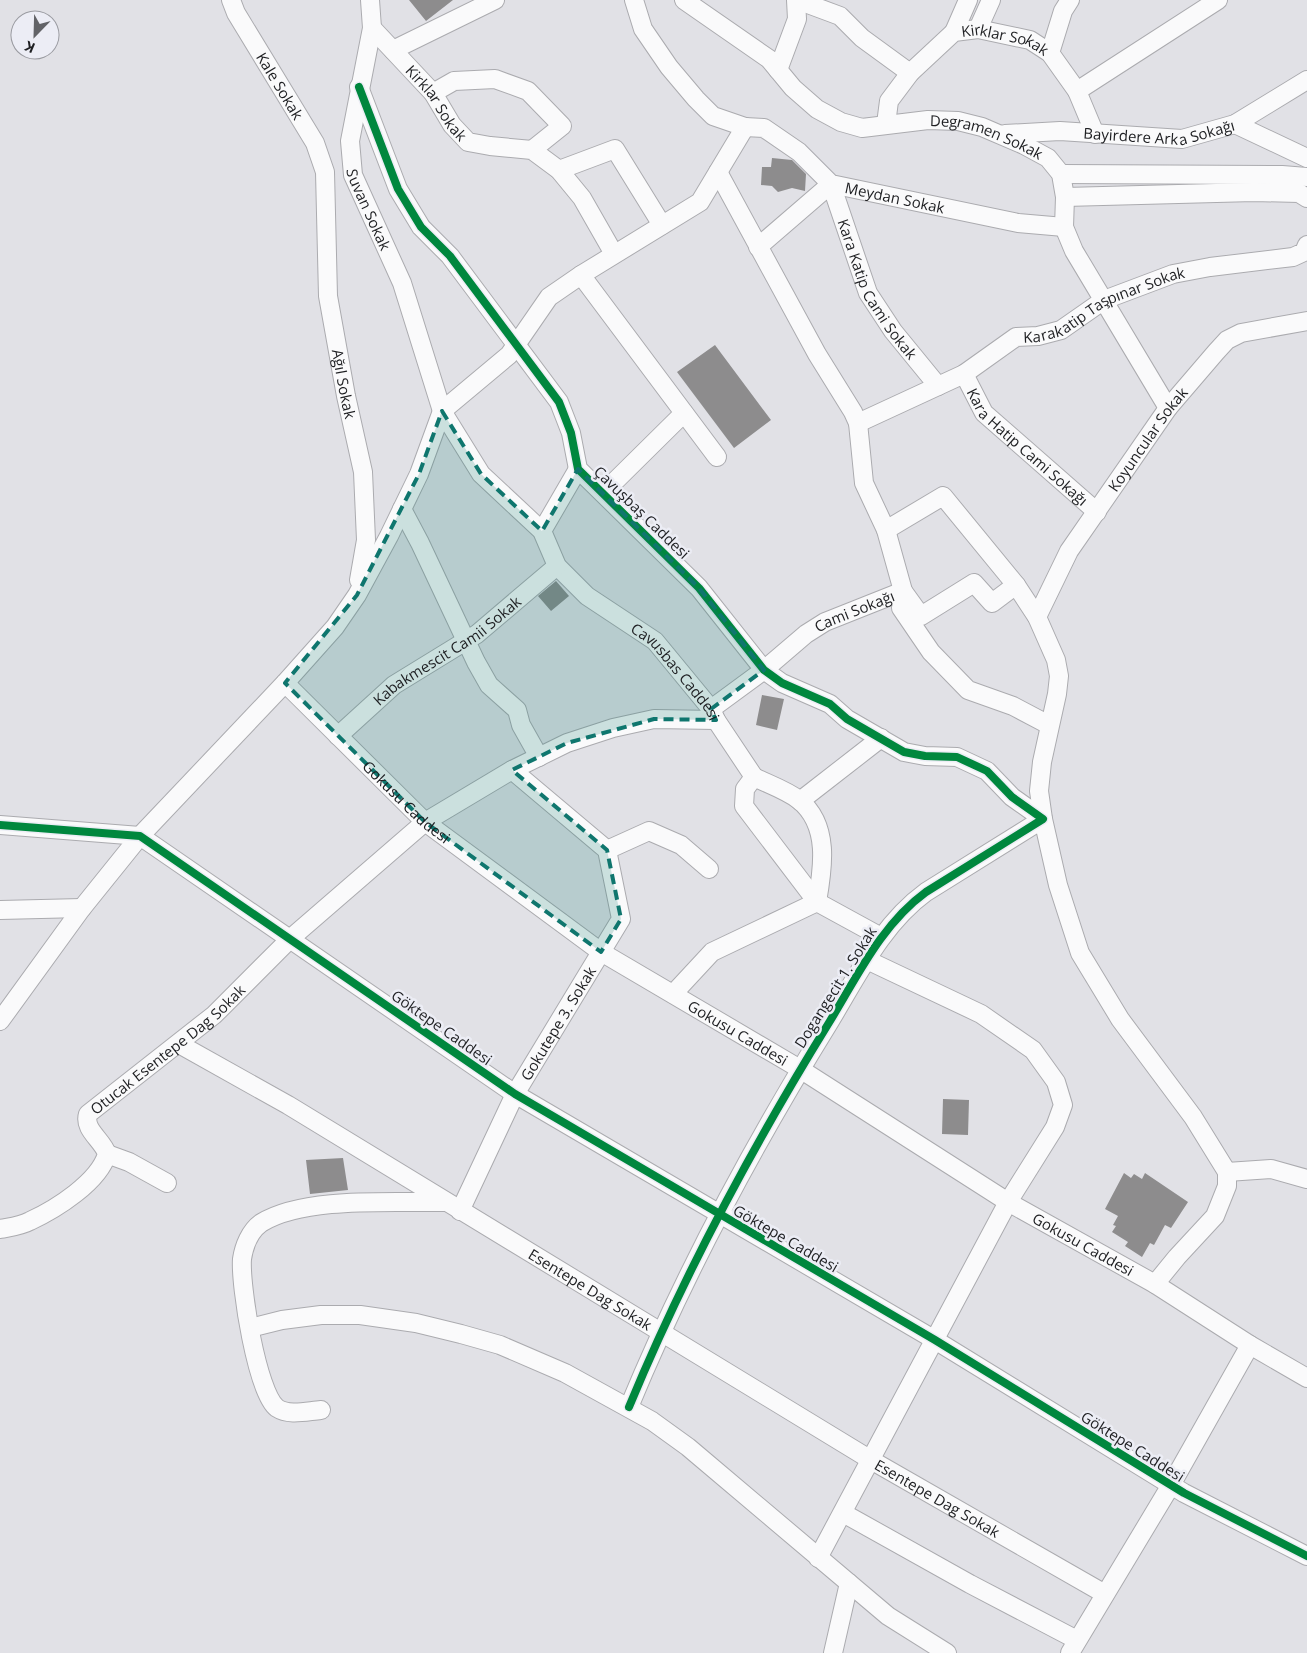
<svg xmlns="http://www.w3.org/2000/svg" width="1307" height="1653" font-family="'Open Sans',sans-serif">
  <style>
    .building { fill: #8d8c8d }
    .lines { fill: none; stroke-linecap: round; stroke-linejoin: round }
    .minor-casing { stroke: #ababaf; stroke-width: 20 }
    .minor { stroke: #fafafb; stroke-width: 18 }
    .cycleway-casing { stroke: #ecedf5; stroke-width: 11 }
    .cycleway { stroke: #00873e; stroke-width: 8 }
    .marked { fill: #0f766e; fill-opacity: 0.2; stroke: #0f766e; stroke-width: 4; stroke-dasharray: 10 6; stroke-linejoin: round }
    .labels { text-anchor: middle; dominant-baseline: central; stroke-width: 5; stroke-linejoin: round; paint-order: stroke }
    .street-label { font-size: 15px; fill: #1e1f22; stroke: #ecedf5 }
  </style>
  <rect width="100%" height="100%" fill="#e1e1e6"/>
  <path class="building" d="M409,0H453L426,21Z
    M772,158L792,160L806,174L805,191L792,188L778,192L772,186L761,185L762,167H771Z
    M715,345L771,420L734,448L677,372Z
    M556,581L569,596L551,611L538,596Z
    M762,695L784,699L777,730L756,725Z
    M943,1099L969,1100L968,1135L942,1134Z
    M343,1158L348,1190L310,1194L306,1160Z
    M1124,1173L1131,1178L1134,1174L1142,1179L1145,1173L1188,1202L1171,1228L1165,1225L1154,1245L1150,1243L1142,1257L1125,1246L1128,1242L1112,1232L1116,1226L1113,1225L1118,1216L1105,1209Z"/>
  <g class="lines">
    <defs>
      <g id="minor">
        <path id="s1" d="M231,0L236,13L315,143L325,172L328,296L346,396L363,472L366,540L359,580"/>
        <path id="s2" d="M370,0L372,28L350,141L353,175L402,283L442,411L481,474L542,531L557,566L587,596L655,641L711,709L716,720L754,777L745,789L744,806L817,902L881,937"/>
        <path id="s3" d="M684,0L769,59L793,88L817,109L841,122L862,128L928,120L958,121L982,127L1024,145L1048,158L1061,174L1065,197L1064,227L1074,251L1168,408"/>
        <path d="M797,0L840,16L862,38L910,73"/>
        <path id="s4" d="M372,28L433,93L452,125L468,142L490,146L532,150L559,170L582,198L614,254"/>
        <path d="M978,29L991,0"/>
        <path d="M954,32L968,0"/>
        <path d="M393,50L495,0"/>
        <path d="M1050,53L1063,11L1070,0"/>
        <path d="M778,70L797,19L796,0"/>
        <path d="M359,87L398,189L421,227L450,256L559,402L571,433L578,469L699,588L764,670L782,683L830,704L847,719L904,752L925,756L957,757L987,771L1012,797L1043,819L926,892C882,924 858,975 830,1021C754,1144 684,1274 629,1407"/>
        <path d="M1077,91L1218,0"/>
        <path d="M433,93L454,81L495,79L528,91L562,126L532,150"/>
        <path id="s5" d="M886,124L889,101L910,73L954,32L978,29L1030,40L1050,53L1077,91L1095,134"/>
        <path d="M1235,124L1307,158"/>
        <path id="s6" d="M745,127L764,128L799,152L831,184L1018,223L1064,227"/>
        <path id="s7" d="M1005,134L1060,131L1182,139L1235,124L1307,80"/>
        <path d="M559,170L615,149L662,225"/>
        <path d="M718,172L817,354L853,412L858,423L864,483L886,530L903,591"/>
        <path d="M1061,174L1282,175L1307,177"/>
        <path d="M1065,197L1254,192L1299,193L1307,198"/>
        <path id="s8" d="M758,247L831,184L868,293L893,331L938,386"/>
        <path d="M581,275L717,457"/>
        <path id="s9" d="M964,374L984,413L1097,512"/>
        <path id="s10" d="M858,423L964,374L1016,337L1038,336L1061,330L1104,300L1173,274L1210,267L1293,257L1304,252L1307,245"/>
        <path d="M603,493L684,413"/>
        <path d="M402,509L420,543L476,662L489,685L517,710L521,725L539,757"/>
        <path d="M886,530L943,496L1016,585L1037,617L1056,660L1059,676L1057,694L1042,762L1039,791L1043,819L1058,885L1080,953L1120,1019L1193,1117L1227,1172V1186L1215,1216L1177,1257L1155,1284"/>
        <path d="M542,531L578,469"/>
        <path d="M901,608L931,652L968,690L1013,706L1049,725"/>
        <path id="s11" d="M1037,617L1069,551L1168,408L1216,352L1227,340L1241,333L1307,321"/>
        <path id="s12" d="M285,683L425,822L601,952L800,1069L1008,1202L1155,1284L1250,1345L1307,1378"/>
        <path id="s13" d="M711,709L764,670L806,634L825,622L903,591L921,616L974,583L992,603L1016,585"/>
        <path id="s14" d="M338,736L394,685L477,634L557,566"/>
        <path d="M800,801L881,738"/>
        <path d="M0,825L140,836L515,1094L935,1340L1184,1493L1307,1556"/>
        <path d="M607,850L649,831L681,845L709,869"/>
        <path d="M0,910L82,908"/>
        <path d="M673,994L712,952L817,902C823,868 830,825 799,800C786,790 768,784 754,777"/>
        <path d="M0,1021L82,908L140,836L285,683L335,627L357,595L389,536L419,474L442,411L509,355L549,297L581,275L700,202L745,127L713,116L696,99L669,67L643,29L634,0"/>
        <path id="s15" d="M179,1044L288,1105L871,1460L1105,1594"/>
        <path d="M107,1154L129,1162L167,1183"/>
        <path d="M1227,1172L1271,1169L1307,1179"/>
        <path id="s16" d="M460,1211L515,1094L621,919L607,850L512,770"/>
        <path id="s17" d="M0,1229C10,1227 21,1226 30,1221C56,1209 99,1182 107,1154C103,1140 83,1130 88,1114L214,1015L291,938L425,822L512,770L567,743L613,728L654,719L716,720"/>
        <path d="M250,1328L282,1320L321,1315H360L416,1323L461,1334L500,1345L565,1373L652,1421L688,1447L888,1616L947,1653"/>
        <path d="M321,1410C307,1411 289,1416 277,1408C257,1393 240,1285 242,1259C244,1246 250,1231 261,1223C304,1196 394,1203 444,1202"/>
        <path d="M843,1513L970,1584L1077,1640"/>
        <path d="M818,1558L1008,1202L1055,1127L1063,1105L1056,1082L1033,1050L981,1014L867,960"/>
        <path d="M833,1653L849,1583"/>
        <path d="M1070,1653L1171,1485L1250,1345"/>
      </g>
    </defs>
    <use href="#minor" class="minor-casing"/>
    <use href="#minor" class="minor"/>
    <defs>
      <path id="cycleway" d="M359,87L398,189L421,227L450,256L559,402L571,433L578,469L699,588L764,670L782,683L830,704L847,719L904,752L925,756L957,757L987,771L1012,797L1043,819L926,892C882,924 858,975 830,1021C754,1144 684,1274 629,1407
        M0,825L140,836L515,1094L935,1340L1184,1493L1307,1556"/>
    </defs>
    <use href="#cycleway" class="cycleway-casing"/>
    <use href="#cycleway" class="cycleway"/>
  </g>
  <path class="marked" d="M442,411L481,474L542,531L578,469L699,588L764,670L711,709L716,720L654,719L567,743L512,770L607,850L621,919L601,952L425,822L285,683L357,595L419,474Z"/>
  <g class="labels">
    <g class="street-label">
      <text stroke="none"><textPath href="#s5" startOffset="171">Kirklar Sokak</textPath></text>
      <text stroke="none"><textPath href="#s1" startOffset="99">Kale Sokak</textPath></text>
      <text stroke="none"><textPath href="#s4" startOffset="99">Kirklar Sokak</textPath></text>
      <text stroke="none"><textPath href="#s7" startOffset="155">Bayirdere Arka Sokağı</textPath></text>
      <text stroke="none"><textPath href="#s3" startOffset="350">Degramen Sokak</textPath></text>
      <text stroke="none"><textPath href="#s6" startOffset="172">Meydan Sokak</textPath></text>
      <text stroke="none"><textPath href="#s2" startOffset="215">Suvan Sokak</textPath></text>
      <text stroke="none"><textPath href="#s8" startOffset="212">Kara Katip Cami Sokak</textPath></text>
      <text stroke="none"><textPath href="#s10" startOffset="276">Karakatip Taşpınar Sokak</textPath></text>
      <text stroke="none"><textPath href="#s1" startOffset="410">Ağıl Sokak</textPath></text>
      <text stroke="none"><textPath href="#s11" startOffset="210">Koyuncular Sokak</textPath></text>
      <text stroke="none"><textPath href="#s9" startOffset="98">Kara Hatip Cami Sokağı</textPath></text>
      <text transform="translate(642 512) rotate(44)">Çavuşbaş Caddesi</text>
      <text stroke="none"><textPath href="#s13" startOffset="175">Cami Sokağı</textPath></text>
      <text stroke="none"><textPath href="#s14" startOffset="139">Kabakmescit Camii Sokak</textPath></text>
      <text stroke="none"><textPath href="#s2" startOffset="786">Cavusbas Caddesi</textPath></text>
      <text stroke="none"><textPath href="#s12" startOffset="170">Gokusu Caddesi</textPath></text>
      <text transform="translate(835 987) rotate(-58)">Dogangecit 1. Sokak</text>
      <text stroke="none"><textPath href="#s16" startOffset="212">Gokutepe 3. Sokak</textPath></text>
      <text transform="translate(442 1027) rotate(35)">Göktepe Caddesi</text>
      <text stroke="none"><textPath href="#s12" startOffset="575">Gokusu Caddesi</textPath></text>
      <text stroke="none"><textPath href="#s17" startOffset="284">Otucak Esentepe Dag Sokak</textPath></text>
      <text transform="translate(786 1238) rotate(30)">Göktepe Caddesi</text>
      <text stroke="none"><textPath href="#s12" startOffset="980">Gokusu Caddesi</textPath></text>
      <text stroke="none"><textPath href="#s15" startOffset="479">Esentepe Dag Sokak</textPath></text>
      <text transform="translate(1133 1446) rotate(32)">Göktepe Caddesi</text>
      <text stroke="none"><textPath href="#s15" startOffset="884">Esentepe Dag Sokak</textPath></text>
    </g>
  </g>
  <g transform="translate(35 35) rotate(203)"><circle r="24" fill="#ecedf5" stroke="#9a9ba1"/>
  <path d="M0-4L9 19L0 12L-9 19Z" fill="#626367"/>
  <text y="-8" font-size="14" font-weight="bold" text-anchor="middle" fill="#1e1f22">K</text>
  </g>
</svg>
